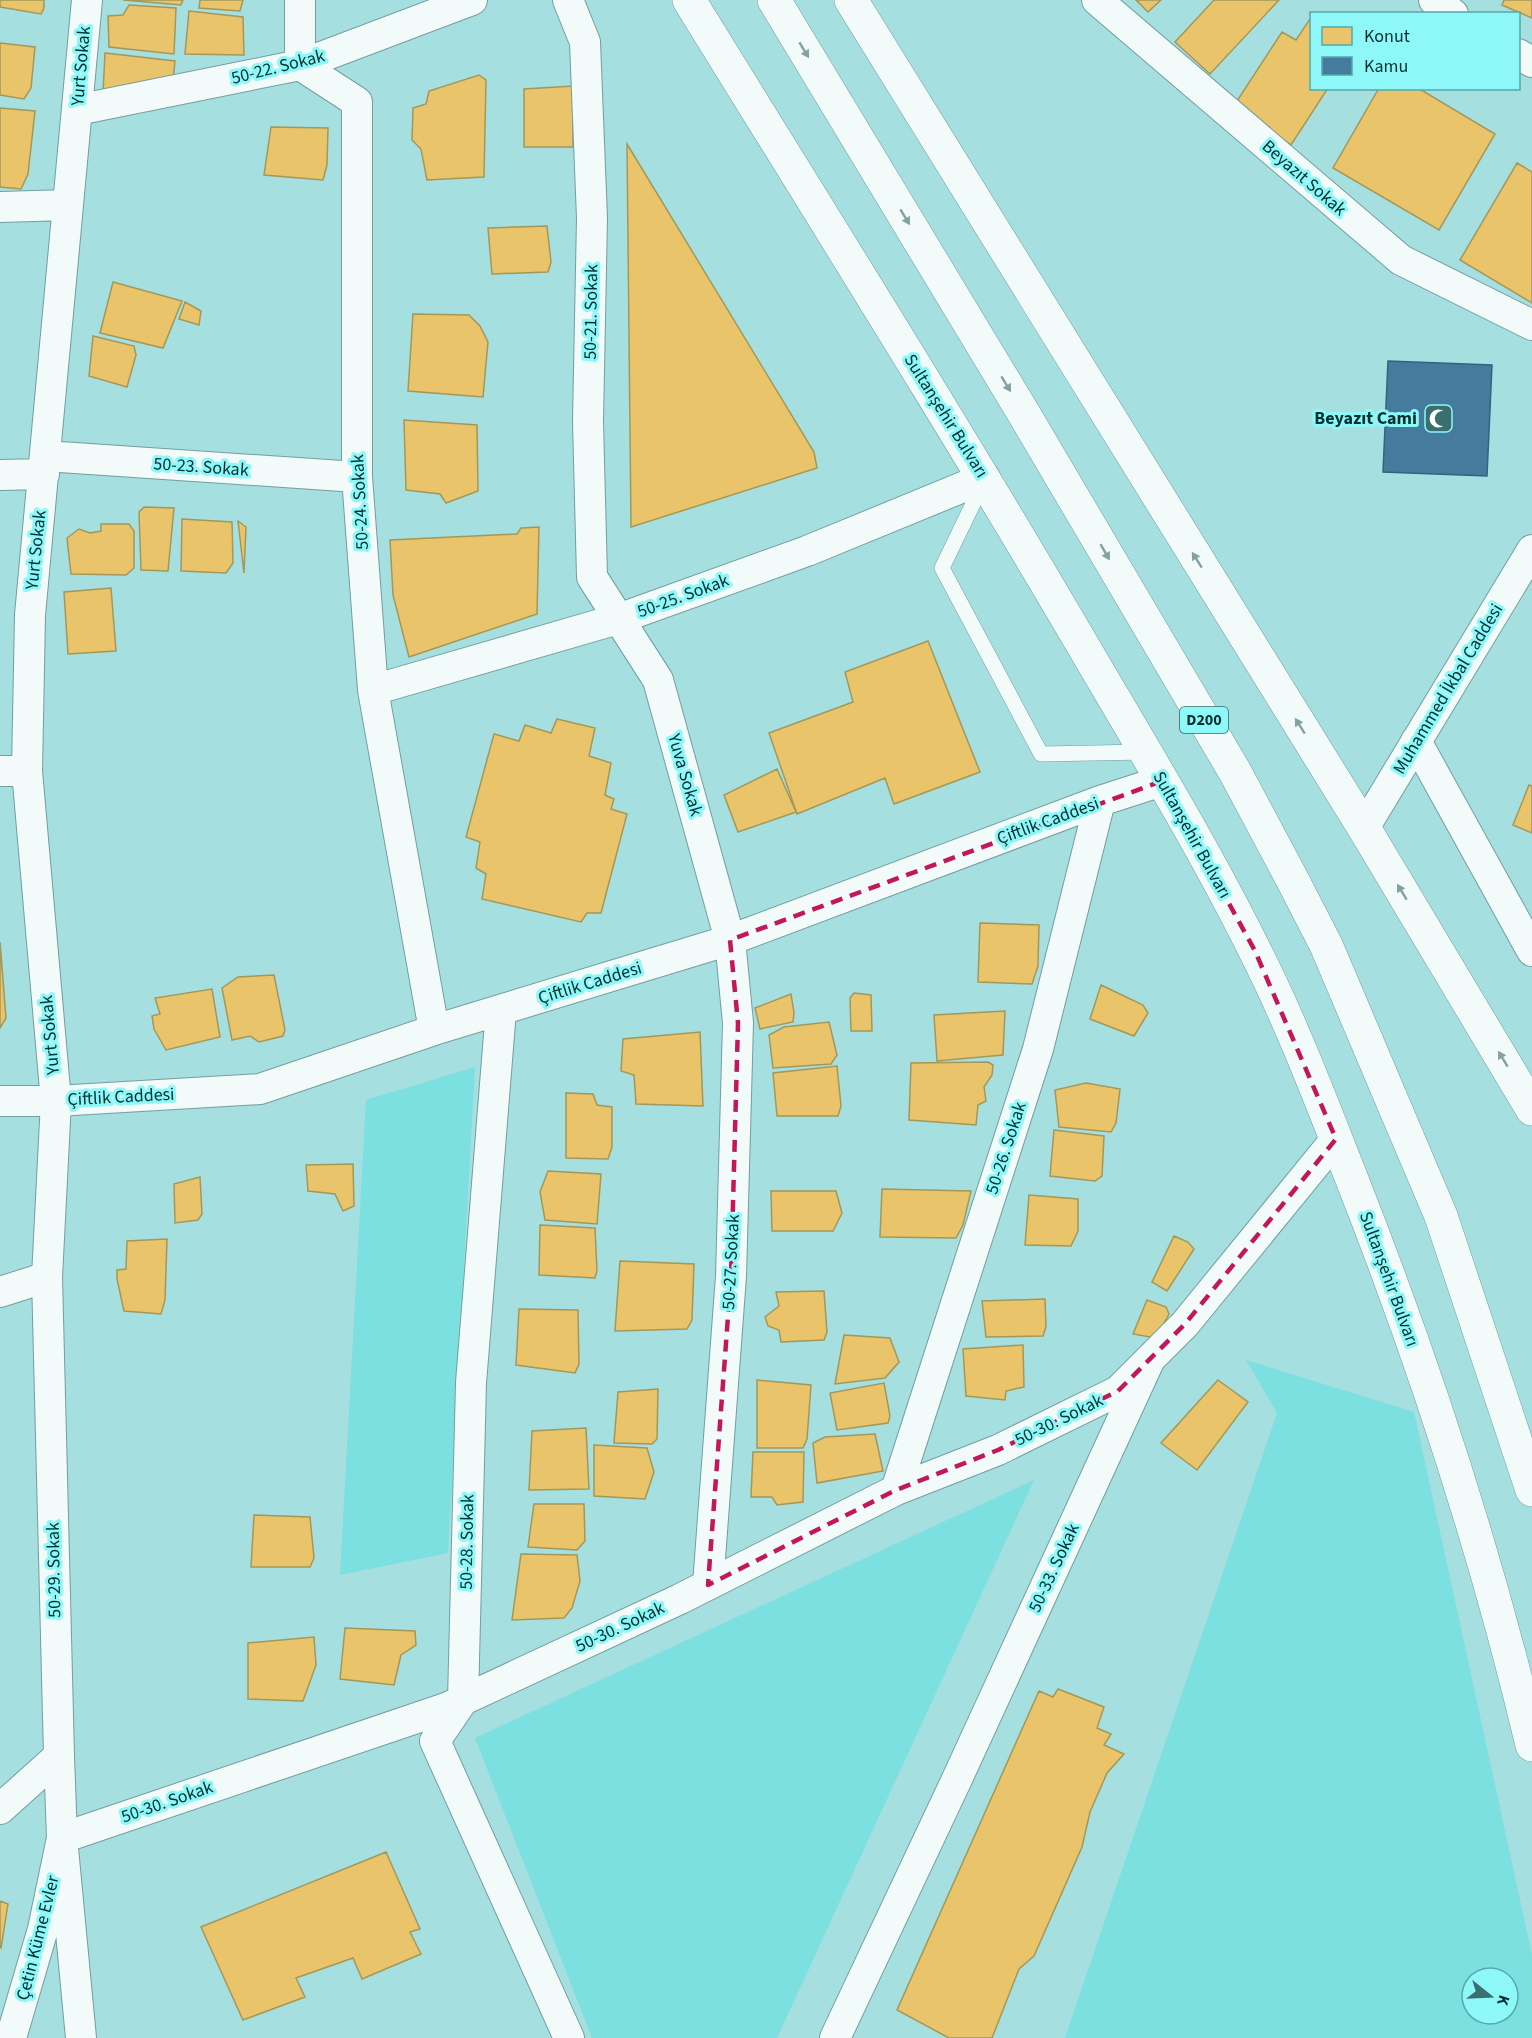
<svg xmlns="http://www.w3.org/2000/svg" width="1532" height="2038" font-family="'Source Sans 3',sans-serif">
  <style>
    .green { fill: #7cdfe0; fill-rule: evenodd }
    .homes { fill: #e9c46a; stroke: #a39859; stroke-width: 1.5 }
    .public { fill: #457b9d; stroke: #30657d; stroke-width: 1.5 }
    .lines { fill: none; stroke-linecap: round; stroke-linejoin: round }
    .lane-casing { stroke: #749e9e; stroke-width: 16 }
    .street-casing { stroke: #749e9e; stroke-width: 32 }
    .secondary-casing { stroke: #749e9e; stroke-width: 34 }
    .highway-casing { stroke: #749e9e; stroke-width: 34 }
    .lane { stroke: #f2fafa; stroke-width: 15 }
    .street { stroke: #f2fafa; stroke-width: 30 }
    .secondary { stroke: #f2fafa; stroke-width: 33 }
    .highway { stroke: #f2fafa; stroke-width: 33 }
    .oneway { fill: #85a0a0 }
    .marked { fill: none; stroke: #c2185b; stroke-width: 4.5; stroke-dasharray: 12 8; stroke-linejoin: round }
    .labels { text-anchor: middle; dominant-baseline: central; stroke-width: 6; stroke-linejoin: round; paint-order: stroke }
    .shield { fill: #8ef7f8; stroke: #2b6c6d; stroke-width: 1.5 }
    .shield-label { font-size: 16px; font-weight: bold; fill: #003132 }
    .street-label { font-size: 18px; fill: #003132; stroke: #8ef7f8 }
    .poi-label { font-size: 18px; font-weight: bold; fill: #003132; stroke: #8ef7f8; text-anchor: end }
  </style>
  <rect width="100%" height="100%" fill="#a6dfe0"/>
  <path class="green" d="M475,1067L448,1553L340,1575L366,1100Z
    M1246,1360L1414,1412L1532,1955V2038H1065L1277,1413ZM1472,1978H1508V2014H1472Z
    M1034,1480L777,2038H592L475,1738Z"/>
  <path class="homes" d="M0,0H44V8L41,14L0,7Z
    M123,0H183L181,5Z
    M200,0H243L240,11L199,8Z
    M1136,0H1161L1148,12Z
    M1214,0H1279L1210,74L1175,42Z
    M1504,0H1532V18L1502,5Z
    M129,5L176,8L174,54L109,47L108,16L123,15Z
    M189,11L243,17L244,55L185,54Z
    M1312,16V88H1328L1291,145L1233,107L1282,32L1296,40Z
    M0,43L35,47L31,88L24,99L0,95Z
    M105,53L175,61L173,80L103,93Z
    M479,75L486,80L484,177L427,180L421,149L412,140L413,108L426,104L429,91Z
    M573,86V147H524V89Z
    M1379,88H1418L1495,134L1439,230L1333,168Z
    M0,108L35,111L28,174L21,189L0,187Z
    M271,127L328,128L327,165L323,180L264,175Z
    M627,144L814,452L817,468L631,527Z
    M1517,163L1532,172V303L1460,260Z
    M547,226L551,262L548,272L492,274L488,228Z
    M113,282L182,301L163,348L100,333Z
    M185,302L201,311L199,325L179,319Z
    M413,314L469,315L480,326L488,342L483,397L408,391Z
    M93,336L134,346L136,355L127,387L89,376Z
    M404,420L477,425L478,491L446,503L440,494L406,490Z
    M144,507L174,508L168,571L141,570L139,512Z
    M182,519L232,522L233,563L226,573L181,571Z
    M238,521L246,527L244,573Z
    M101,524H129L134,531V568L126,575L71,574L67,538L79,529L90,533L101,531Z
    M539,527L537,614L409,657L393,595L390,540L517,534L521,528Z
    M111,588L116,651L68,654L64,592Z
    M928,641L980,772L894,804L885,778L797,814L769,733L853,702L845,672Z
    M557,719L595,728L589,756L611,763L605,795L614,799L611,809L627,814L601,913H587L581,922L482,899L486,874L476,868L480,842L466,837L494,734L519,741L525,725L551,733Z
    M777,769L796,812L738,832L724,795Z
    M1529,785L1532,786V833L1513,825Z
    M980,923L1039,925L1038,966L1032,984L978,982Z
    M0,942L6,1018L0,1028Z
    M274,975L285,1030L283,1036L259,1042L250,1036L232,1040L222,988L238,977Z
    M1101,985L1143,1005L1148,1013L1134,1036L1090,1019Z
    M212,989L220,1037L166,1050L154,1029L152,1016L160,1014L155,998Z
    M854,993L871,995L872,1031H851L850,998Z
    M791,994L794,1013L793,1022L760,1029L755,1008Z
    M1005,1011L1003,1055L937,1061L934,1015Z
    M829,1022L837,1055L831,1064L773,1068L769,1035L784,1027Z
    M700,1032L703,1106L636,1104L634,1075L621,1071L623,1039Z
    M988,1062L993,1065L992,1075L984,1087L986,1101L978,1105L976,1125L909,1120L911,1063Z
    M837,1066L841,1106L838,1116H777L773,1073Z
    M1086,1083L1120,1089L1116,1123L1111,1132L1059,1127L1055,1090Z
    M566,1093L593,1094L597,1105L612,1107V1147L608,1159L566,1158Z
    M1054,1130L1104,1136L1102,1176L1095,1181L1050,1176Z
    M353,1164L354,1206L343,1211L335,1194L308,1191L306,1165Z
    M548,1171L601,1174L597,1224L545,1220L540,1192Z
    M200,1177L202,1214L198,1220L175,1223L174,1184Z
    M882,1189L971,1191L963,1225L956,1238L880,1237Z
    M771,1191H836L842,1213L833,1231H772Z
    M1029,1195L1078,1199V1231L1071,1246L1025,1245Z
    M540,1225L595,1228L597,1271L595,1278L539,1275Z
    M1174,1236L1188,1242L1194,1249L1167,1291L1152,1282Z
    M167,1239L165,1300L161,1314L124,1311L117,1279V1270L126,1269L127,1241Z
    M620,1261L694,1264L692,1320L687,1329L615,1331Z
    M824,1291L827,1332L824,1340L781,1342L779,1330L768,1326L765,1317L779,1306L776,1292Z
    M1045,1299L1046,1327L1043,1336L986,1337L982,1301Z
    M1147,1300L1166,1307L1169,1314L1156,1338L1133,1334Z
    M519,1309L578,1310L579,1364L575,1373L516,1365Z
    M844,1335L890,1338L899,1362L885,1378L835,1384Z
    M1023,1345L1024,1387L1006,1391L1005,1400L966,1396L963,1349Z
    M757,1380L811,1385L807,1439L803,1448H757Z
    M1218,1380L1248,1402L1197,1470L1161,1443Z
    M884,1383L890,1416L888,1423L837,1430L830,1393Z
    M658,1389L657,1439L652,1444L614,1443L618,1392Z
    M586,1428L589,1489L529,1490L532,1431Z
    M875,1434L883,1471L817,1483L813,1443L825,1437Z
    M594,1445L647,1448L654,1472L645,1499L594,1496Z
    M753,1452H804L803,1502L777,1505L772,1497H751Z
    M534,1504H584L585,1541L577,1550L528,1547Z
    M254,1515L310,1517L314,1558L310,1567H251Z
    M521,1554L577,1555L580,1581L572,1608L564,1618L512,1620Z
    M345,1628L415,1631L416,1645L401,1655L394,1685L340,1679Z
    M314,1637L316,1665L303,1701L248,1699V1643Z
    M1058,1689L1104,1707L1097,1728L1111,1734L1104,1745L1124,1754L1107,1773L1090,1812L1082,1847L1034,1956L1019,1969L992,2038H949L897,2010L1039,1691L1053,1697Z
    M386,1852L420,1929L410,1932L421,1954L362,1979L353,1958L296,1978L305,1997L243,2020L201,1927Z
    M0,1901L8,1904L1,1948L0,1947Z"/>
  <path class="public" d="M1388,361L1492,365L1487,476L1383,472Z"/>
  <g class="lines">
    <defs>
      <path id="lane" d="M984,481L942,568L1041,754L1145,752"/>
      <path id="street" d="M300,0V65L357,102V477L373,690L434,1030
        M568,0L585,42L592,218L588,421L592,577L658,680L730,940L738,1023L731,1276L708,1585
        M1097,0L1401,260L1532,325
        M1434,0L1453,14
        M1518,54L1532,62
        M77,110L300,65L472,0
        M0,207L68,205
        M45,456L357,477
        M0,475L44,474
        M373,690L618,619L807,551L985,478
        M1416,741L1532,951
        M0,771H27
        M1364,828L1532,550
        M501,1010L471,1383L463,1700L435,1741L569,2038
        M0,1101H56L260,1089L434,1030L730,940L1100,801L1162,781
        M0,1292L47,1277
        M896,1490L1038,1049L1100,801
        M0,1809L59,1756
        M11,2038L43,1929L62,1838L446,1708L680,1599L896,1490L998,1450L1118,1391L1150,1359
        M81,2038L62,1838L59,1756L47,1277L56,1101L27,771L30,615L87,0
        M835,2038L957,1779L1150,1359L1185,1324L1336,1139"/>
      <path id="secondary" d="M689,0C821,214 955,427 1082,644C1141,745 1203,846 1255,951C1292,1024 1321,1101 1351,1177C1424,1362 1486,1551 1532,1745"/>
      <path id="highway" d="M774,0L1024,414L1235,772L1291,877L1326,945L1441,1216L1532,1490
        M851,0L1364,828L1532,1109"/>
    </defs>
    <use href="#lane" class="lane-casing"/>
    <use href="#street" class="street-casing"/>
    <use href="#secondary" class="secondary-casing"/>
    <use href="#highway" class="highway-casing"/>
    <use href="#lane" class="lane"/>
    <use href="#street" class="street"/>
    <use href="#secondary" class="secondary"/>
    <use href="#highway" class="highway"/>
  </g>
  <defs><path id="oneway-solid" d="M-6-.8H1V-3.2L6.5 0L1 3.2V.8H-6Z" transform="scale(1.5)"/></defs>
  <g class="oneway">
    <use href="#oneway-solid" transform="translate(804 50) rotate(59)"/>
    <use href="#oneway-solid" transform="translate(905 217) rotate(59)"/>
    <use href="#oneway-solid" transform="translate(1006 384) rotate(59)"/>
    <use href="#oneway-solid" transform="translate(1105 552) rotate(60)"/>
    <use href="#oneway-solid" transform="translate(1197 560) rotate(-122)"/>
    <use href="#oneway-solid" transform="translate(1300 726) rotate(-122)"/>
    <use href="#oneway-solid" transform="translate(1402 892) rotate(-121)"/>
    <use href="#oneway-solid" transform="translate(1503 1059) rotate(-121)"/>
  </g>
  <path class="marked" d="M1162,781L1255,951L1336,1139L1185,1324L1118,1391L998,1450L896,1490L708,1585L731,1276L738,1023L730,940Z"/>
  <defs>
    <symbol id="mosque-square" viewBox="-11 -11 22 22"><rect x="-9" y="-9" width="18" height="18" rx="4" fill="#3a6e6f" stroke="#8ef7f8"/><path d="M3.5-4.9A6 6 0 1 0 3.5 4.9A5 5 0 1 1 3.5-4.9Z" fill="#fff"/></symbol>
  </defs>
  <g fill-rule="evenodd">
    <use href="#mosque-square" x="1422" y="402" width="33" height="33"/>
  </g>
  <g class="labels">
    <rect class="shield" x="1180" y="707" width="48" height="26" rx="4.5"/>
    <g class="shield-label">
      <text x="1204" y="720">D200</text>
    </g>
    <g class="street-label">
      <text transform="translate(81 66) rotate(-85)">Yurt Sokak</text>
      <text transform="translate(278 67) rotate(-14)">50-22. Sokak</text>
      <text transform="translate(1304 178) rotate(41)">Beyazıt Sokak</text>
      <text transform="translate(591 312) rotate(-89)">50-21. Sokak</text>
      <text transform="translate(946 416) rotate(58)">Sultanşehir Bulvarı</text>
      <text transform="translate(201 467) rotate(4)">50-23. Sokak</text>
      <text transform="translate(360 502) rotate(-93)">50-24. Sokak</text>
      <text transform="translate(36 550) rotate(-84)">Yurt Sokak</text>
      <text transform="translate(683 596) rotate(-20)">50-25. Sokak</text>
      <text transform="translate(1448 689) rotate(-59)">Muhammed İkbal Caddesi</text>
      <text transform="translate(685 775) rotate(74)">Yuva Sokak</text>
      <text transform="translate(1048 821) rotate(-20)">Çiftlik Caddesi</text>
      <text transform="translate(1192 835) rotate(61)">Sultanşehir Bulvarı</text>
      <text transform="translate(590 983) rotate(-17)">Çiftlik Caddesi</text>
      <text transform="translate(50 1035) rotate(-95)">Yurt Sokak</text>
      <text transform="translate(121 1097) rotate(-3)">Çiftlik Caddesi</text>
      <text transform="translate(1006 1148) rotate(-72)">50-26. Sokak</text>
      <text transform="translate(731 1262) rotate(-87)">50-27. Sokak</text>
      <text transform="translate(1389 1279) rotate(70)">Sultanşehir Bulvarı</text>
      <text transform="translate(1059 1420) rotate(-26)">50-30. Sokak</text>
      <text transform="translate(467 1542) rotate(-89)">50-28. Sokak</text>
      <text transform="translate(1054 1568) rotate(-65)">50-33. Sokak</text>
      <text transform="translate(54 1570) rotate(-91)">50-29. Sokak</text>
      <text transform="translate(620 1627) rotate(-25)">50-30. Sokak</text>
      <text transform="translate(167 1802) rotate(-19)">50-30. Sokak</text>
      <text transform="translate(38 1938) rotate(-76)">Çetin Küme Evler</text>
    </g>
    <g class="poi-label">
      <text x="1417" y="418">Beyazıt Cami</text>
    </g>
  </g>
  <rect x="1310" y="12" width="210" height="78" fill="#8ef7f8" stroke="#55a8a9" stroke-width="1.5"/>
  <rect x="1322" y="27" width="30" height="18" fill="#e9c46a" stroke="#55a8a9" stroke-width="1.5"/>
  <text x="1364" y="42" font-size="18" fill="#003132">Konut</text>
  <rect x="1322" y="57" width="30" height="18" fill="#457b9d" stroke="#55a8a9" stroke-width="1.5"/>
  <text x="1364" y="72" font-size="18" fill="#003132">Kamu</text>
  <g transform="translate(1490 1996) rotate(108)"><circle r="28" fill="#8ef7f8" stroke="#55a8a9" stroke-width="1.5"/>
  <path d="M0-4.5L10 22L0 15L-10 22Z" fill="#3a6e6f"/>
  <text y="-9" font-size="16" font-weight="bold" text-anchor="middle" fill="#003132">K</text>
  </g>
</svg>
